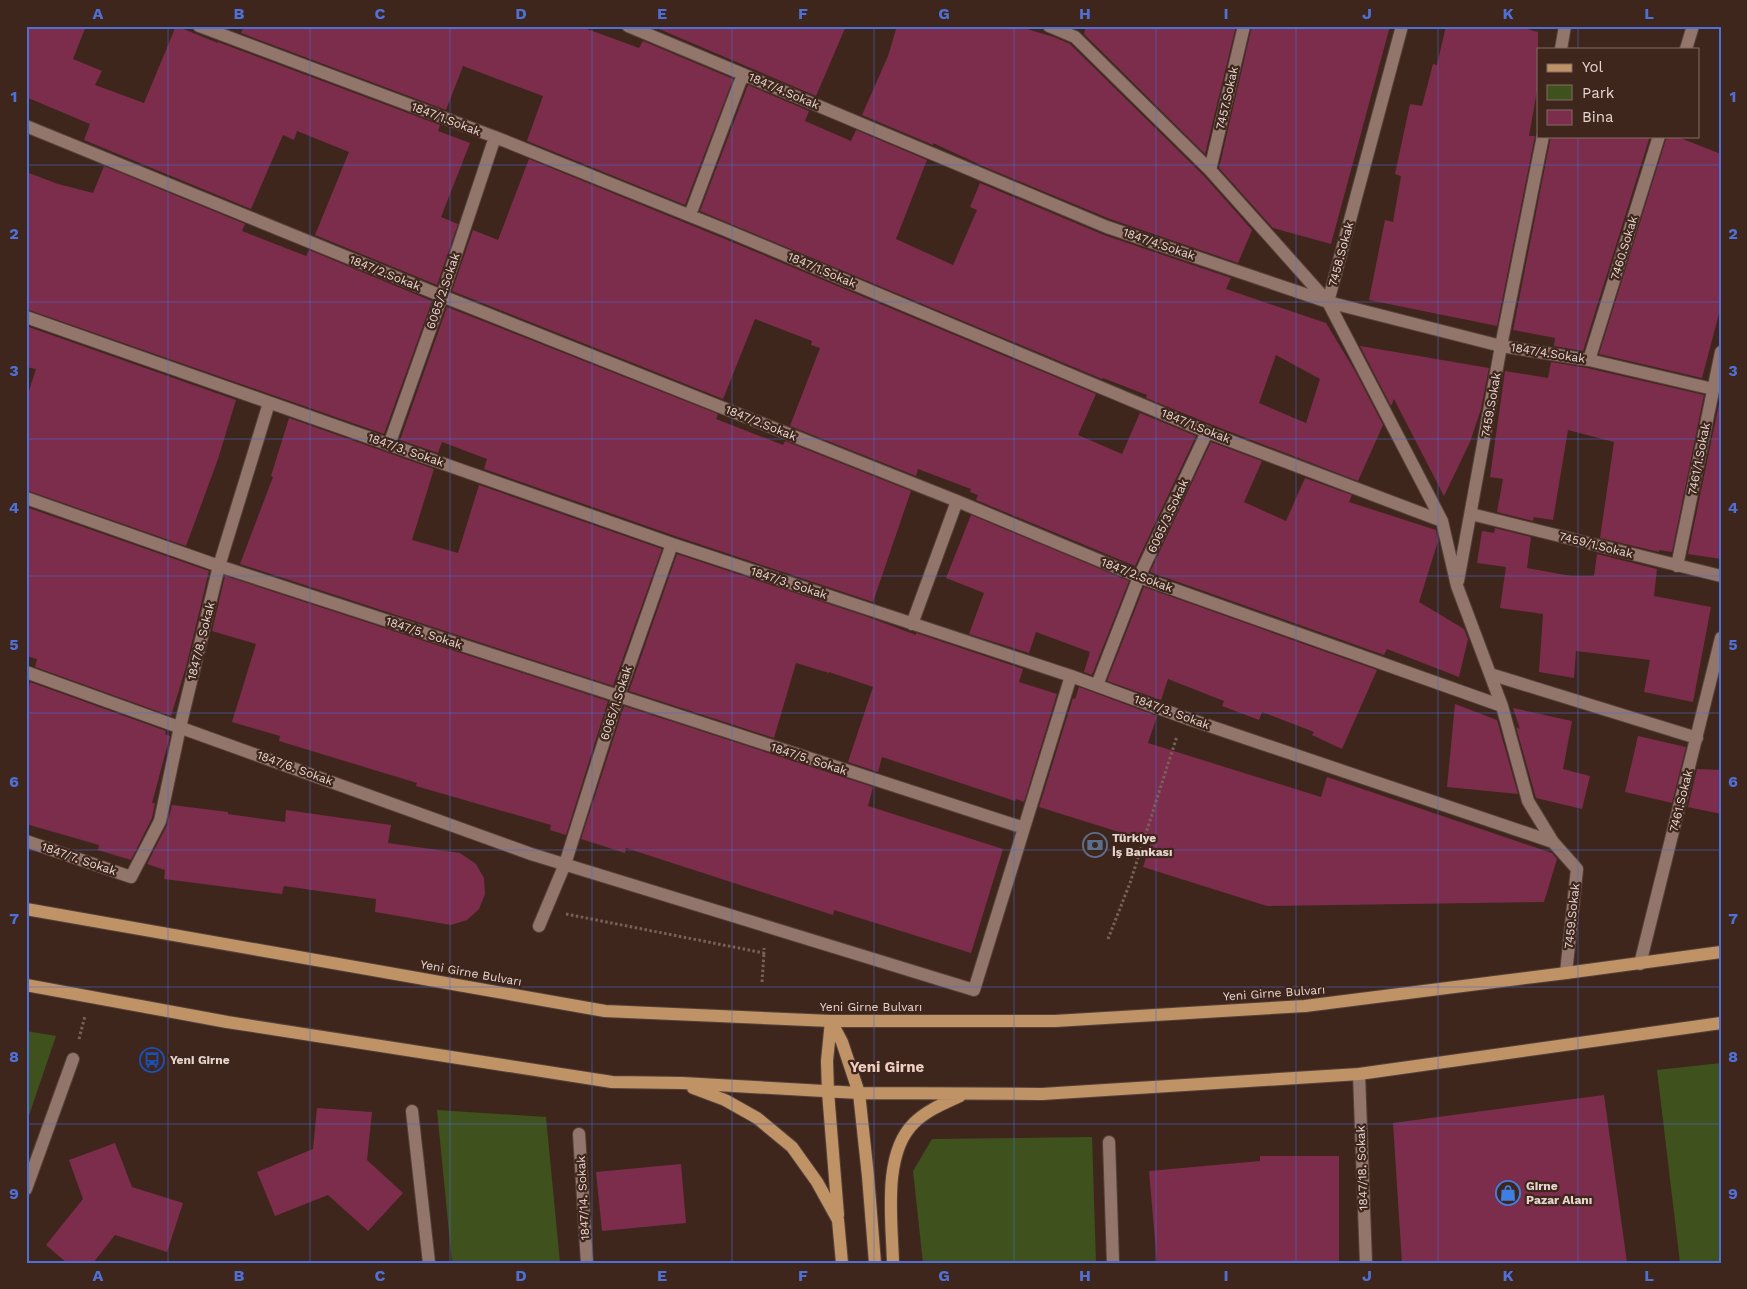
<svg xmlns="http://www.w3.org/2000/svg" width="1747" height="1289" font-family="'Work Sans',sans-serif">
  <style>
    .green { fill: #3f521d }
    .building { fill: #7c2d4b; fill-rule: evenodd }
    .lines { fill: none; stroke-linecap: round; stroke-linejoin: round }
    .minor-casing { stroke: #56423b; stroke-width: 14 }
    .major-casing { stroke: #56423b; stroke-width: 14 }
    .path { stroke: #776159; stroke-width: 3; stroke-dasharray: 2.5 2.5; stroke-linecap: butt }
    .minor { stroke: #93766b; stroke-width: 12 }
    .major { stroke: #bf9366; stroke-width: 12 }
    .grid { fill: none; stroke: #4f70d6; stroke-width: 1; stroke-opacity: 0.55 }
    .labels { text-anchor: middle; dominant-baseline: central; stroke-width: 4.5; stroke-linejoin: round; paint-order: stroke }
    .street-label { font-size: 12px; fill: #e6d5cf; stroke: #3e261d }
    .poi-label { font-size: 12px; font-weight: bold; fill: #e6d5cf; stroke: #3e261d; text-anchor: start }
    .quarter-label { font-size: 15px; font-weight: bold; fill: #edcdc1; stroke: #3e261d }
    .neatline { fill: none; stroke: #4f70d6; stroke-width: 2 }
    .grid-label { font-size: 16px; text-anchor: middle; font-weight: bold; fill: #4f70d6 }
  </style>
  <rect width="100%" height="100%" fill="#3e261d"/>
  <path class="green" d="M26,1031L56,1036L26,1124Z
    M1721,1063V1263H1680L1657,1070Z
    M437,1110L546,1117L560,1263H452Z
    M1092,1137L1096,1263H923L913,1171L932,1139Z"/>
  <path class="building" d="M26,26H86L73,59L102,71L95,85L144,103L176,26L218,43V42L440,125L438,131L470,143L441,217L458,224L437,285L315,235L349,152L297,131L294,140L283,135L251,209L84,140L90,124L26,97Z
    M244,26H579L639,48L643,41L733,79L685,205L527,141L543,96L463,66L446,110L241,33Z
    M652,26H846L816,96Z
    M897,26H1017L1054,37L1070,44L1204,176L1252,230L1238,263L1110,219L987,168L933,143V145L862,115L888,56Z
    M1086,26H1236L1205,154L1084,34Z
    M1252,26H1390L1331,244L1273,228L1219,168Z
    M1446,26H1515L1538,32V85L1529,136H1535L1497,326L1369,300L1385,220L1393,222L1401,176L1395,174L1410,104L1422,106L1433,64L1437,65Z
    M748,85L809,111L805,121L851,141L856,130L927,160L896,239L953,265L977,210L970,207L980,183L1104,235L1231,278L1226,289L1326,323L1355,371L1383,425L1358,481L1210,424L1146,398L1147,395L1103,378L1102,379L700,211ZM1276,355L1320,379L1306,423L1259,403Z
    M1551,136H1650L1583,351L1554,346L1555,338L1513,330Z
    M1667,136H1675L1721,154V306L1702,378L1599,354Z
    M529,159L720,237L1096,394L1078,435L1122,454L1140,413L1196,436L1135,566L976,500L978,495L970,492L971,489L918,469L916,476L790,426L820,348L811,345L812,341L755,319L723,399L452,291L473,230L498,240Z
    M104,166L245,224L242,231L306,256L309,250L432,301L384,434L26,309V172L58,184L93,193Z
    M447,307L718,414L716,419L783,445L785,441L911,491L873,602L675,536L484,469L487,459L442,442L438,453L400,440Z
    M26,326L236,400L218,459L186,546L26,490V400L36,369L26,367Z
    M1360,346L1489,368L1481,409L1470,442L1444,496L1394,399L1391,406Z
    M1551,362L1587,368L1704,395L1672,552L1659,550V552L1600,538L1614,442L1568,430L1553,520L1534,517L1533,521L1497,512L1503,479L1490,477L1505,371L1548,378Z
    M1721,394V559L1688,554Z
    M289,418L434,469L412,540L458,553L479,485L662,549L613,686L240,564L273,477L271,476Z
    M1211,442L1262,461L1244,502L1286,521L1305,478L1352,495L1349,502L1436,530L1438,541L1419,602L1464,629L1468,639L1459,677L1387,649L1384,655L1150,572Z
    M26,507L209,571L186,667L171,716L35,667L37,659L26,656Z
    M971,515L1129,581L1092,675L1084,672L1090,652L1036,632L1029,653L969,634L984,593L946,578Z
    M1495,528L1531,537L1527,568L1571,576H1594L1597,554L1657,569L1654,596L1711,607L1693,702L1644,692L1650,660L1576,651L1574,678L1539,672L1543,614L1500,608L1506,567L1477,563L1482,531L1494,533Z
    M677,554L868,617L916,635V633L1023,669L1019,682L1057,694L1024,802L1016,799L1015,801L882,757L878,772L848,762L873,687L829,672V673L796,663L774,738L629,691Z
    M225,576L608,701L566,835L550,830L551,825L416,786L417,783L279,741L280,736L232,722L256,644L212,631Z
    M1144,587L1377,670L1342,749L1312,735L1314,732L1262,712L1259,720L1222,706L1224,701L1168,679L1161,700L1107,681Z
    M30,682L166,731L165,734L170,736L152,803H155L152,818L131,860L98,850L99,845L26,824V697Z
    M1079,687L1157,716L1148,743L1321,797L1327,777L1552,853L1557,859L1544,902L1267,906L1143,867L1151,842L1039,807L1073,698L1075,699Z
    M1455,704L1497,720L1518,794L1447,787Z
    M624,706L873,787L868,806L1003,849L971,953L834,910L833,915L626,848L625,853L581,839Z
    M1513,708L1572,721L1563,769L1590,776L1582,809L1536,798L1516,727L1520,729Z
    M1638,736L1686,747L1672,803L1625,792Z
    M1697,769L1721,770V814L1688,807Z
    M172,805L228,812V814L285,822L286,810L391,825L388,843L460,853L476,864L484,878L485,894L479,909L467,920L451,925L375,912L376,899L284,886L282,894L164,879L165,870L147,864L167,825Z
    M1604,1095L1627,1263H1402L1393,1123Z
    M317,1108L372,1112L367,1160L403,1193L368,1231L328,1195L275,1216L257,1172L313,1149Z
    M115,1143L132,1187L183,1203L167,1252L115,1235L93,1263H67L46,1245L83,1199L69,1160Z
    M1260,1156H1339V1263H1157L1149,1171L1260,1161Z
    M681,1164L686,1223L602,1231L596,1172Z"/>
  <g class="lines">
    <defs>
      <path id="minor" d="M199,26L495,137L723,229L1207,432L1442,521
        M628,26L1107,227L1328,302L1501,346L1589,360L1713,389
        M1049,26L1075,37L1210,170L1328,302L1442,521L1457,586L1502,706L1528,801L1553,842L1577,869L1566,973
        M1561,49L1565,26
        M1686,49L1693,26
        M26,126L442,296L957,501L1139,577L1502,706
        M1210,170L1244,26
        M690,215L743,74
        M1328,302L1402,26
        M26,317L672,544L1071,676L1183,717L1553,842
        M1589,360L1659,136
        M389,445L442,296L495,137
        M26,498L219,566L1024,828L974,990L531,854L26,672
        M1471,514L1721,576
        M1677,566L1721,352
        M1458,581L1501,346L1543,136
        M912,624L957,501
        M1490,674L1697,738
        M1097,685L1139,577L1207,432
        M1024,828L1071,676
        M26,841L131,877L160,821L180,727L219,566L269,403
        M539,926L565,864L618,697L672,544
        M1640,964L1721,638
        M1359,1074L1366,1263
        M412,1111L429,1263
        M579,1134L587,1263
        M1109,1142L1113,1263
        M26,1189L73,1059"/>
      <path id="major" d="M26,909L605,1011L831,1021H1055L1305,1006L1566,973L1721,952
        M26,985L227,1022L612,1082L682,1083L859,1093L1042,1094L1359,1074L1721,1023
        M831,1021L842,1042L859,1093L868,1176L875,1263
        M831,1021L827,1061L828,1092L838,1215
        M693,1088L725,1100L757,1118L792,1147L817,1182L838,1220L842,1263
        M893,1263C892,1221 882,1154 914,1123C927,1110 945,1103 960,1096"/>
    </defs>
    <use href="#minor" class="minor-casing"/>
    <use href="#major" class="major-casing"/>
    <path class="path" d="M566,914L764,953V948
      M1108,939L1130,883L1177,736
      M762,982L764,953
      M79,1039L85,1016"/>
    <use href="#minor" class="minor"/>
    <use href="#major" class="major"/>
  </g>
  <path class="grid" d="M168,26V1263M310,26V1263M450,26V1263M592,26V1263M732,26V1263M874,26V1263M1014,26V1263M1156,26V1263M1296,26V1263M1438,26V1263M1578,26V49M1578,136V1263M26,165H1721M26,302H1721M26,439H1721M26,576H1721M26,713H1721M26,850H1721M26,987H1721M26,1124H1721"/>
  <defs>
    <symbol id="bank-ring" viewBox="-11 -11 22 22"><circle r="9.5" fill="#3e261d" stroke="#5c6f8a" stroke-width="1.5"/><path d="M-6-4H6V4H-6ZM0-2.3a2.3 2.3 0 1 0 0 4.6a2.3 2.3 0 1 0 0-4.6Z" fill="#5c6f8a"/></symbol>
    <symbol id="bus-ring" viewBox="-11 -11 22 22"><circle r="9.5" fill="#3e261d" stroke="#1a4fb4" stroke-width="1.5"/><path d="M-5-6H5V4H4V6H2V4H-2V6H-4V4H-5ZM-3.5-4V0h7V-4ZM-3.5 1.2v1.5H-2V1.2ZM2 1.2v1.5H3.5V1.2Z" fill="#1a4fb4"/></symbol>
    <symbol id="shop-ring" viewBox="-11 -11 22 22"><circle r="9.5" fill="#3e261d" stroke="#3f7fe0" stroke-width="1.5"/><path d="M-5-2.5h2.3a2.7 3.5 0 0 1 5.4 0H5L5.5 6h-11ZM-1.5-2.5h3a1.5 2.3 0 0 0-3 0Z" fill="#3f7fe0"/></symbol>
  </defs>
  <g fill-rule="evenodd">
    <use href="#bank-ring" x="1081" y="831" width="28" height="28"/>
    <use href="#bus-ring" x="138" y="1046" width="28" height="28"/>
    <use href="#shop-ring" x="1494" y="1179" width="28" height="28"/>
  </g>
  <g class="labels">
    <g class="street-label">
      <text transform="translate(784 91) rotate(23)">1847/4.Sokak</text>
      <text transform="translate(1227 98) rotate(-77)">7457.Sokak</text>
      <text transform="translate(446 119) rotate(21)">1847/1.Sokak</text>
      <text transform="translate(1159 244) rotate(19)">1847/4.Sokak</text>
      <text transform="translate(1624 248) rotate(-73)">7460.Sokak</text>
      <text transform="translate(1341 254) rotate(-75)">7458.Sokak</text>
      <text transform="translate(822 270) rotate(23)">1847/1.Sokak</text>
      <text transform="translate(385 273) rotate(22)">1847/2.Sokak</text>
      <text transform="translate(443 291) rotate(-71)">6065/2.Sokak</text>
      <text transform="translate(1548 353) rotate(9)">1847/4.Sokak</text>
      <text transform="translate(1491 405) rotate(-80)">7459.Sokak</text>
      <text transform="translate(761 423) rotate(22)">1847/2.Sokak</text>
      <text transform="translate(1196 426) rotate(22)">1847/1.Sokak</text>
      <text transform="translate(406 450) rotate(19)">1847/3. Sokak</text>
      <text transform="translate(1699 459) rotate(-79)">7461/1.Sokak</text>
      <text transform="translate(1168 516) rotate(-65)">6065/3.Sokak</text>
      <text transform="translate(1596 545) rotate(14)">7459/1.Sokak</text>
      <text transform="translate(1137 575) rotate(21)">1847/2.Sokak</text>
      <text transform="translate(789 583) rotate(18)">1847/3. Sokak</text>
      <text transform="translate(424 633) rotate(18)">1847/5. Sokak</text>
      <text transform="translate(201 641) rotate(-76)">1847/8. Sokak</text>
      <text transform="translate(616 703) rotate(-72)">6065/1.Sokak</text>
      <text transform="translate(1172 712) rotate(20)">1847/3. Sokak</text>
      <text transform="translate(809 759) rotate(18)">1847/5. Sokak</text>
      <text transform="translate(295 768) rotate(20)">1847/6. Sokak</text>
      <text transform="translate(1681 801) rotate(-76)">7461.Sokak</text>
      <text transform="translate(79 859) rotate(19)">1847/7. Sokak</text>
      <text transform="translate(1572 916) rotate(-84)">7459.Sokak</text>
      <text transform="translate(471 973) rotate(10)">Yeni Girne Bulvarı</text>
      <text transform="translate(1274 993) rotate(-4)">Yeni Girne Bulvarı</text>
      <text x="871" y="1007">Yeni Girne Bulvarı</text>
      <text transform="translate(1362 1168) rotate(-92)">1847/18. Sokak</text>
      <text transform="translate(583 1198) rotate(-93)">1847/14. Sokak</text>
    </g>
    <g class="poi-label">
      <text x="1112" y="838">Türkiye<tspan x="1112" dy="14">İş Bankası</tspan></text>
      <text x="170" y="1060">Yeni Girne</text>
      <text x="1526" y="1186">Girne<tspan x="1526" dy="14">Pazar Alanı</tspan></text>
    </g>
    <g class="quarter-label">
      <text x="887" y="1067">Yeni Girne</text>
    </g>
  </g>
  <rect width="1747" height="1289" fill="none" stroke="#3e261d" stroke-width="55"/>
  <rect x="1537" y="48" width="162" height="90" fill="#3e261d" stroke="#816c64"/>
  <rect x="1547" y="64" width="25" height="8" fill="#bf9366" stroke="#816c64"/>
  <text x="1582" y="72" font-size="15" fill="#e6d5cf">Yol</text>
  <rect x="1547" y="85" width="25" height="15" fill="#3f521d" stroke="#816c64"/>
  <text x="1582" y="98" font-size="15" fill="#e6d5cf">Park</text>
  <rect x="1547" y="110" width="25" height="15" fill="#7c2d4b" stroke="#816c64"/>
  <text x="1582" y="122" font-size="15" fill="#e6d5cf">Bina</text>
  <rect x="28" y="28" width="1692" height="1234" class="neatline"/>
  <g class="grid-label">
    <text x="98" y="19">A</text>
    <text x="239" y="19">B</text>
    <text x="380" y="19">C</text>
    <text x="521" y="19">D</text>
    <text x="662" y="19">E</text>
    <text x="803" y="19">F</text>
    <text x="944" y="19">G</text>
    <text x="1085" y="19">H</text>
    <text x="1226" y="19">I</text>
    <text x="1367" y="19">J</text>
    <text x="1508" y="19">K</text>
    <text x="1649" y="19">L</text>
    <text x="14" y="102">1</text>
    <text x="1733" y="102">1</text>
    <text x="14" y="239">2</text>
    <text x="1733" y="239">2</text>
    <text x="14" y="376">3</text>
    <text x="1733" y="376">3</text>
    <text x="14" y="513">4</text>
    <text x="1733" y="513">4</text>
    <text x="14" y="650">5</text>
    <text x="1733" y="650">5</text>
    <text x="14" y="787">6</text>
    <text x="1733" y="787">6</text>
    <text x="14" y="924">7</text>
    <text x="1733" y="924">7</text>
    <text x="14" y="1062">8</text>
    <text x="1733" y="1062">8</text>
    <text x="14" y="1199">9</text>
    <text x="1733" y="1199">9</text>
    <text x="98" y="1281">A</text>
    <text x="239" y="1281">B</text>
    <text x="380" y="1281">C</text>
    <text x="521" y="1281">D</text>
    <text x="662" y="1281">E</text>
    <text x="803" y="1281">F</text>
    <text x="944" y="1281">G</text>
    <text x="1085" y="1281">H</text>
    <text x="1226" y="1281">I</text>
    <text x="1367" y="1281">J</text>
    <text x="1508" y="1281">K</text>
    <text x="1649" y="1281">L</text>
  </g>
</svg>
